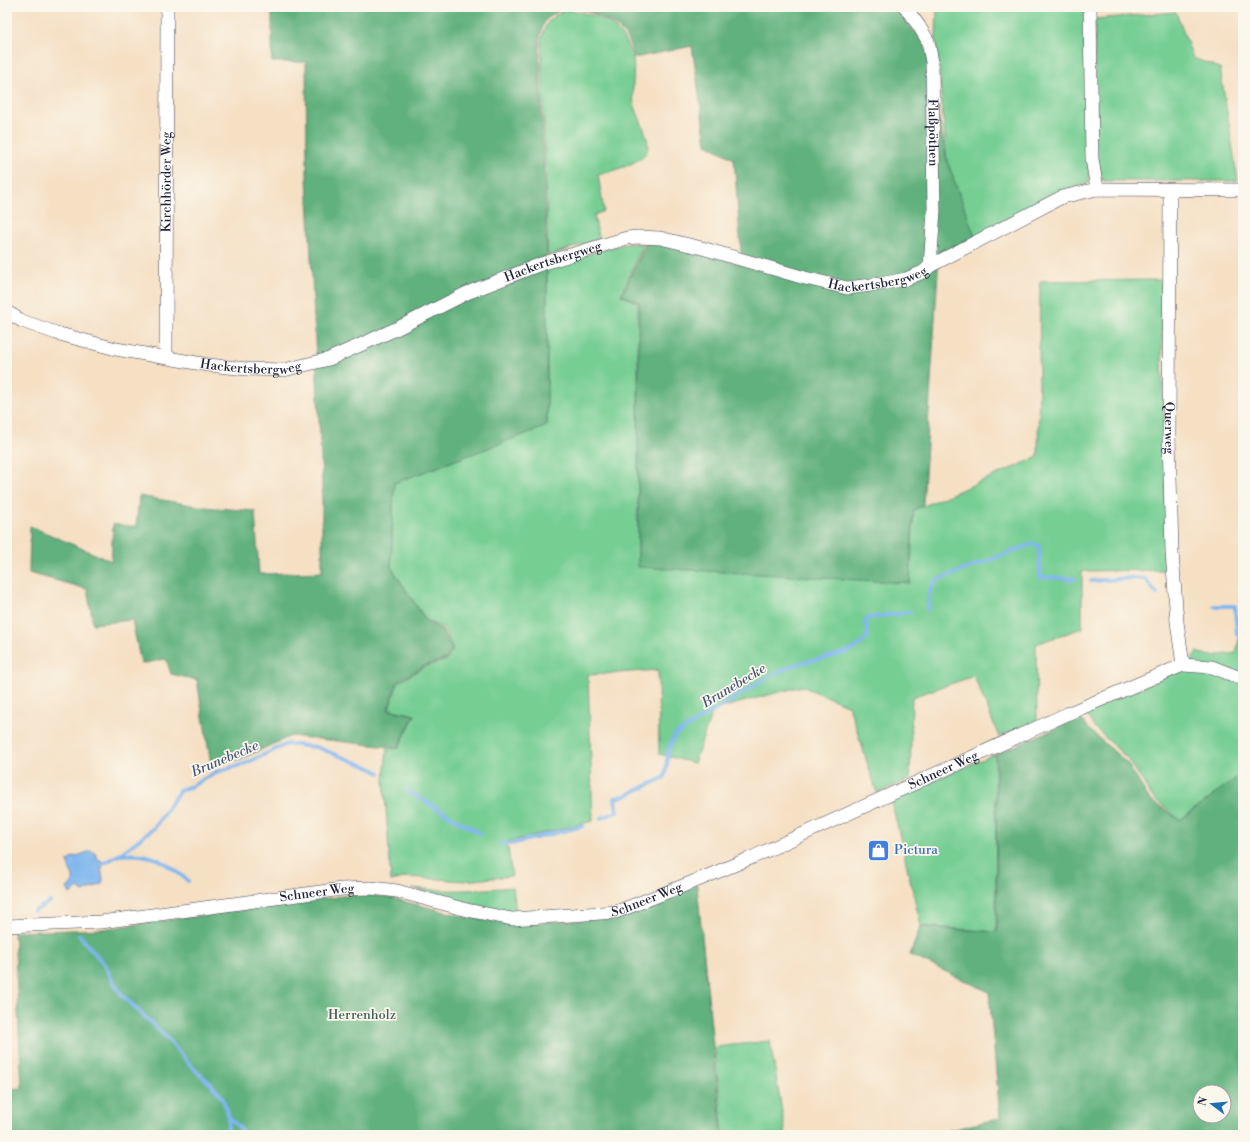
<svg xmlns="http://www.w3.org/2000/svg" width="1250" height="1142" font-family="'Libre Bodoni',serif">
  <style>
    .green { fill: #76ce93; stroke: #4c7867 }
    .forest { fill: #60b17d; stroke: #416a5c; fill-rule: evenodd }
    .water { fill: #7fb6ee; stroke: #506c94 }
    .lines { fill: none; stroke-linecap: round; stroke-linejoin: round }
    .stream { stroke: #7fb6ee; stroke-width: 4 }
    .street-casing { stroke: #423e50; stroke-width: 14 }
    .street { stroke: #fff; stroke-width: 13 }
    .labels { text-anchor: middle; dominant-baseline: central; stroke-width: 3.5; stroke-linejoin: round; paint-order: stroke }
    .street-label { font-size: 13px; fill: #22223b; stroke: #fbf7ec }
    .shop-label { font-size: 13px; fill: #366cbe; stroke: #fbf7ec; text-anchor: start }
    .park-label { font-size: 13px; fill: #3f5e5a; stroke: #fbf7ec }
    .water-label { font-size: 14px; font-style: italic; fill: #43567a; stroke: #fbf7ec }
  </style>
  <rect width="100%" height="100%" fill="#fbf7ec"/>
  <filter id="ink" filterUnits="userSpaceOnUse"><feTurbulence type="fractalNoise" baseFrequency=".025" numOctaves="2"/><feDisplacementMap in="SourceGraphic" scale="8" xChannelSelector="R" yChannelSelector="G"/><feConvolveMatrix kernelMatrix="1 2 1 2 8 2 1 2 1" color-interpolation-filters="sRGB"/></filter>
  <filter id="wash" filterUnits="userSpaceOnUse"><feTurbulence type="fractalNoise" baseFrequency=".012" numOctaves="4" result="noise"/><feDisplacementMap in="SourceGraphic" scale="16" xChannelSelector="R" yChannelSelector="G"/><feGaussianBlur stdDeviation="0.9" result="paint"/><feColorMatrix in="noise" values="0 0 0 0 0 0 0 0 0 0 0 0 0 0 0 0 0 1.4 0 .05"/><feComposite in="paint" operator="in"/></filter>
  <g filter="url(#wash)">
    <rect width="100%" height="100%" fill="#f5e0c4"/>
    <path class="green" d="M937,7H1084L1089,183L1060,192L1031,205L975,237L947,161L936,40Z
      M567,10C594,14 617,20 628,47C630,51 632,55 633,59C635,73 631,88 634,102C636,115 652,139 647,151C642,163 610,172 598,175L604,211L594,215L599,239L548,256L541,41C546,23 549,16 567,10Z
      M1176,12L1193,58L1220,68L1238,181H1103L1094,157L1095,19Z
      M644,243L621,295L638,303V566L910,583L914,510L1038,457L1040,281L1161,280L1163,403L1168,570L1082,571V628L1036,644L1037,720L999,737L974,676L912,697L910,779L877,793L849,706L802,686L713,710L694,763L659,754L658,670L588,675L593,821L507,842L512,876L464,881L408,877L391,881L384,780L387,748L398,749L415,715L389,709L398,683L424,667L447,660L453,649L444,629L426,620L391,567L394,483L547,426V266L625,244Z
      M1243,621V773L1180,820L1153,798L1129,760L1094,727L1085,712L1188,667L1196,652L1211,656L1236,653Z
      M995,754L996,932L921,926L891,799Z
      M513,887L516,914H507L412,888C448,892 477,890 513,887Z
      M770,1041L786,1135H723L715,1047Z"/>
    <path class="forest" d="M272,7H893L925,43L947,161L975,237L939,257L923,505L913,510L910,583L638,567L639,302L622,295L646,243H661L742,264L734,159L706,144L692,46L634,58C632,51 629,42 625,35C614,21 585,7 567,8C561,9 552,14 548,18C542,23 541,34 539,41L547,266V426L394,483L391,567L426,621L442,630L452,649L446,659L424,666L397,682L388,710L414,715L398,748L291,736L241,759L211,765L197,680L171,674L166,659L141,664L132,620L93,624L87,589L29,573L30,526L111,561L113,524L136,527L139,496L204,507L255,511L259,574L322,572V480L307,177L306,62H272Z
      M1080,718L1090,730L1127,763L1150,800L1180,820L1243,773V1135H929L1000,1118L989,992L910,955L920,927L997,932L996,754ZM1200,1092H1224V1116H1200Z
      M697,885L722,1135H7V1089L22,1088L14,932L103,929L343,896L369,895L387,897L467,917L512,924L616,918Z"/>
    <path class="water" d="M91,851L94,852L99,860H101L103,867L101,868L103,879L102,884L83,892L78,888L70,894L67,888C81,876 67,873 68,861L71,858Z"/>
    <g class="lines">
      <path class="stream" d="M1091,581L1131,578L1145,579L1157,594
        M1214,606H1235L1237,634L1243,636
        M927,610C932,595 924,595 937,580L1032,544L1039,546L1040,577L1075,579
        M407,791L481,834
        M601,818L617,812L615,798L625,796L665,777L669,748L675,735C694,723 712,712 730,701C751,687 773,673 797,664C818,657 858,657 868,635L865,623L868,618L910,612
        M501,843L511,844L583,826
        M120,855C152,852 165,861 188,881
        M102,864L119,855L154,828L180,790L192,786L216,772L244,764L287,744L316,747L366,766L380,773
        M34,911L50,902
        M79,935L104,964L115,985L123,996L163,1034L195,1070L211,1084L222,1097L229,1117L246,1135
        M227,1135L229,1118"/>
    </g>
  </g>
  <g filter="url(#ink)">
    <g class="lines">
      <defs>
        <g id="street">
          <path id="s1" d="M905,7L919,26L928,41L932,62L934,211L930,266"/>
          <path d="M1090,7L1092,159L1097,189"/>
          <path id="s2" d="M1170,190L1169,437L1172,552L1177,622L1183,665"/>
          <path id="s3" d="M7,312L22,321L56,333L116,349L208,365L247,369L284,370L329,359L398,328L467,293L541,264L627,238L638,237L660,238L702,248L805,278L847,288L880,284L906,279L923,272L930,266L1062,197L1097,189L1243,190"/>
          <path id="s4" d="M166,357L167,7"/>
          <path id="s5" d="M7,926L101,922L342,889L371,888L397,891L467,910L512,919L616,912L698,880L753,857L1067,714L1183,665L1212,667L1243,679"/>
        </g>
      </defs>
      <use href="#street" class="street-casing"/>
      <use href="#street" class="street"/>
    </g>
  </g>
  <defs>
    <symbol id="shop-square" viewBox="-11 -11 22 22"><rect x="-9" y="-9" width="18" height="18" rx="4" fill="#3f7fe0" stroke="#fbf7ec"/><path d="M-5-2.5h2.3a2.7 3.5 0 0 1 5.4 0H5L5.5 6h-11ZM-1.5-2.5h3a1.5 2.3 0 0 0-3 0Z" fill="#fff"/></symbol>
  </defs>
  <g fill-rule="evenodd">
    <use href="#shop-square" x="866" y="838" width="25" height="25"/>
  </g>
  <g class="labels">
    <g class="street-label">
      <text stroke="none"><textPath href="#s1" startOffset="133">Flaßpöthen</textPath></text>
      <text stroke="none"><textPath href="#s4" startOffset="175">Kirchhörder Weg</textPath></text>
      <text stroke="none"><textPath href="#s3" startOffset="576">Hackertsbergweg</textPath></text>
      <text stroke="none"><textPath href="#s3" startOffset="912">Hackertsbergweg</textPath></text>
      <text stroke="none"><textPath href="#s3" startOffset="252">Hackertsbergweg</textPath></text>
      <text stroke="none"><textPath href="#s2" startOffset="238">Querweg</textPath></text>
      <text stroke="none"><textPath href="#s5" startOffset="972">Schneer Weg</textPath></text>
      <text stroke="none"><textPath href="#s5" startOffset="312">Schneer Weg</textPath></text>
      <text stroke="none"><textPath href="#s5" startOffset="648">Schneer Weg</textPath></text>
    </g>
    <g class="shop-label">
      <text x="894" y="850">Pictura</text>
    </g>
    <g class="park-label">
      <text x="362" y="1015">Herrenholz</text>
    </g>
    <g class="water-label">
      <text transform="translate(734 686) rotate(-31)">Brunebecke</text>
      <text transform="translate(225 759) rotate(-23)">Brunebecke</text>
    </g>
  </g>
  <rect width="1250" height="1142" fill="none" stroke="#fbf7ec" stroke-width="24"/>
  <g transform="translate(1212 1104) rotate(286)"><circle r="19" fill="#fbf7ec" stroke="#a4a2a5"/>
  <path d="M0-3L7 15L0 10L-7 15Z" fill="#1f6fb2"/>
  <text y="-6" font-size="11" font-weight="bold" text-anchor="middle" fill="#22223b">N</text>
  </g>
</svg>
